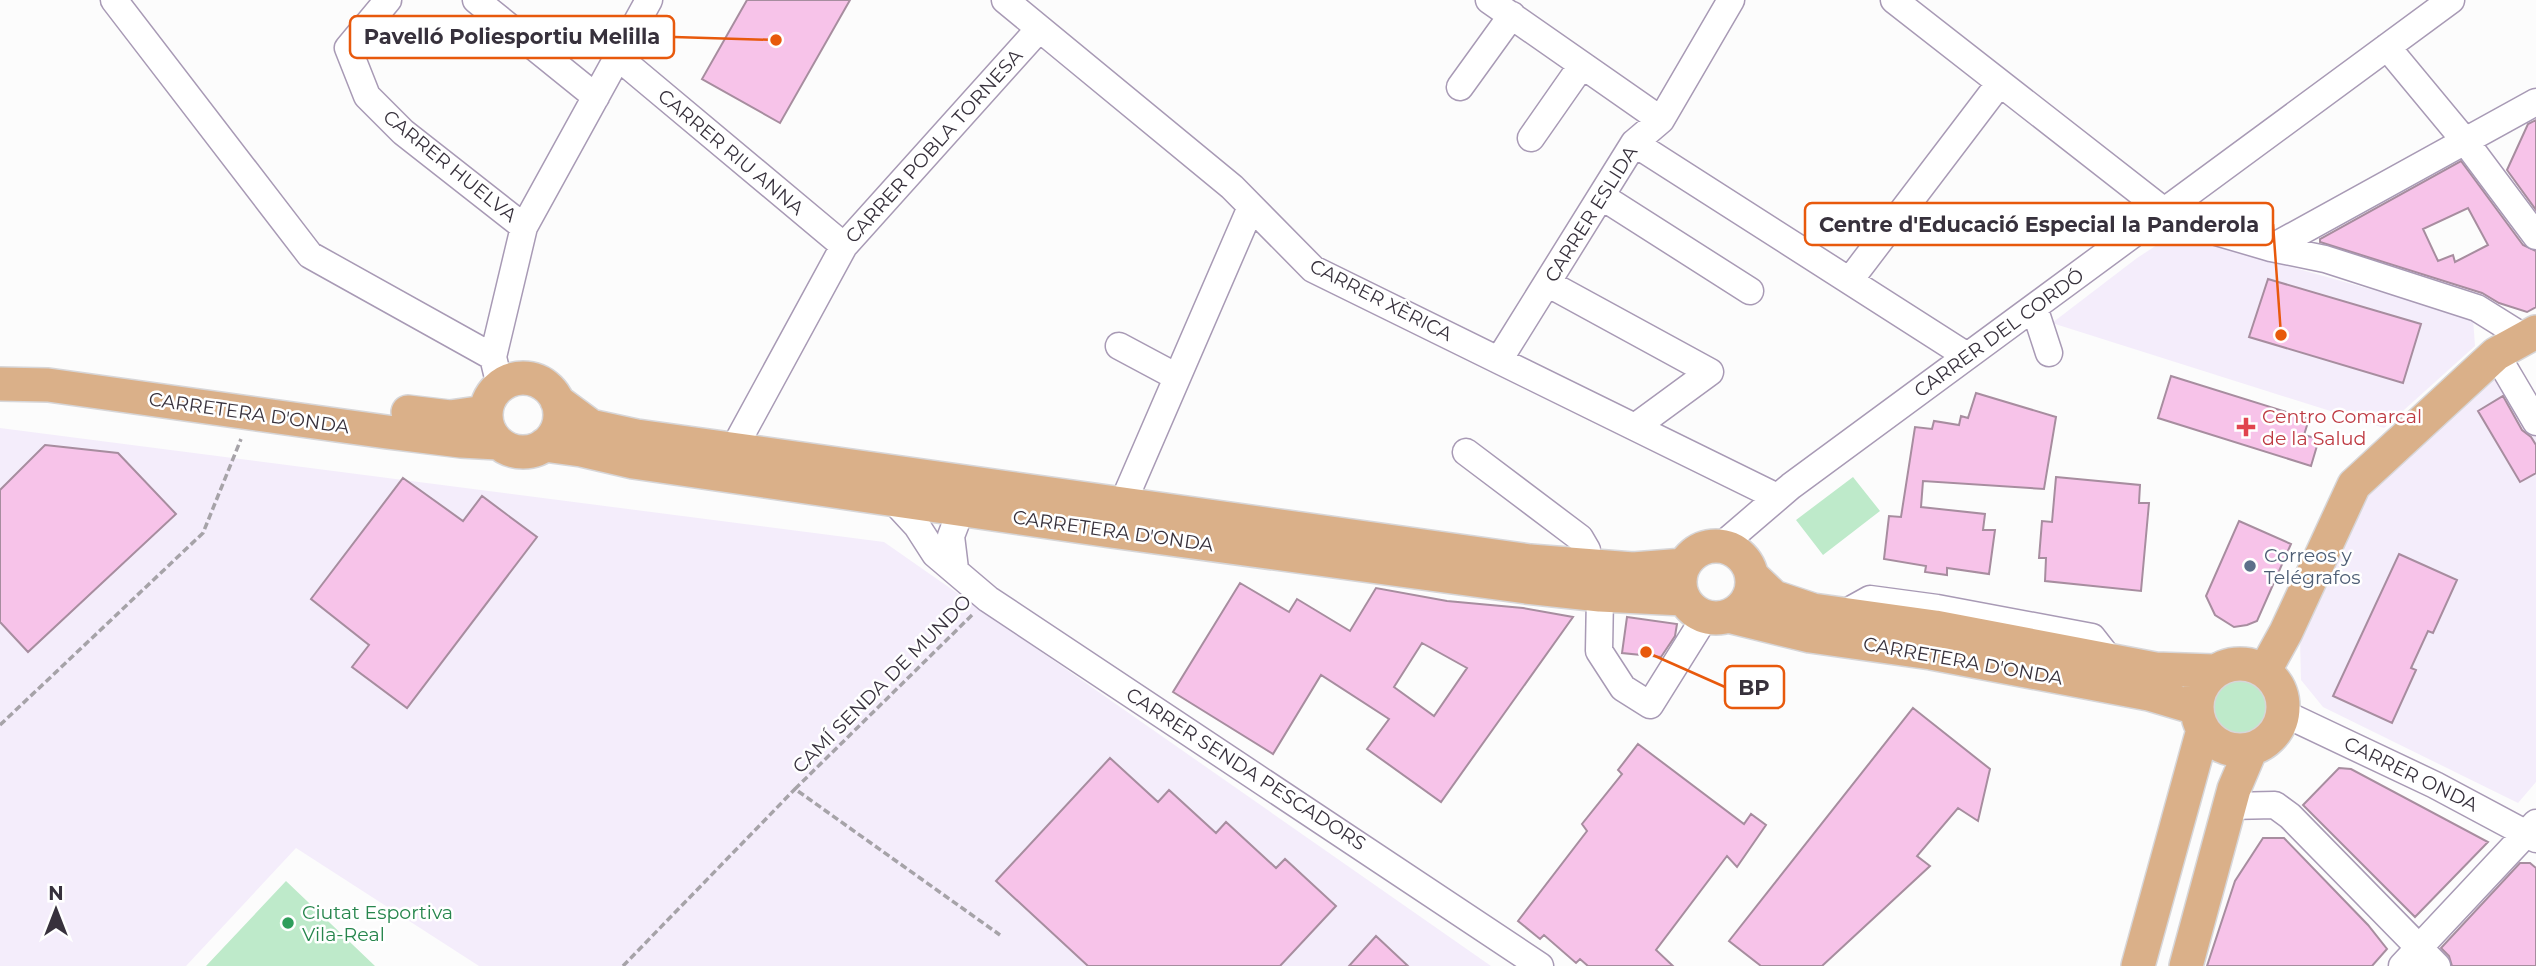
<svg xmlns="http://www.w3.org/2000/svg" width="2536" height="966" font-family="Montserrat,sans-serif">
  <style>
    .built { fill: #f4edfb }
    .green { fill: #beeaca }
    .building { fill: #f7c3e9; stroke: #a78d9f; stroke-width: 2; fill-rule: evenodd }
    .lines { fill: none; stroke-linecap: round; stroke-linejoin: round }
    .minor-casing { stroke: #a89ab5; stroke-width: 29 }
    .major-casing { stroke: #d7d6d8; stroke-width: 36 }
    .path { stroke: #a6a3a8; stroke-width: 3.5; stroke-dasharray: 7 3.5; stroke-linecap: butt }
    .minor { stroke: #fff; stroke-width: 26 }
    .major { stroke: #dab089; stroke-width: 33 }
    .health-dot { fill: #e0444e; stroke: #fff; stroke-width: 2.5 }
    .service-dot { fill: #5c6f8a; stroke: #fff; stroke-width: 2.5 }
    .leisure-dot { fill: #2e9e5b; stroke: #fff; stroke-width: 2.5 }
    .labels { text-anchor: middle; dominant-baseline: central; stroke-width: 5; stroke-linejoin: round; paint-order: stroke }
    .street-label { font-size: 19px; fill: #37313c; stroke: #fff }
    .health-label { font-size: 19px; fill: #be3a42; stroke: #fff; text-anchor: start }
    .service-label { font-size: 19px; fill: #4e5e75; stroke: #fff; text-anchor: start }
    .leisure-label { font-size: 19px; fill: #27864d; stroke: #fff; text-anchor: start }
    .leader { fill: none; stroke: #e8590c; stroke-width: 2.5 }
    .callout-dot { fill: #e8590c; stroke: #fff; stroke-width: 2.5 }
    .callout { fill: #fff; stroke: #e8590c; stroke-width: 2.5 }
    .callout-label { font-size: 21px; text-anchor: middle; font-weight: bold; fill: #37313c }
  </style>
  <rect width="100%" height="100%" fill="#fcfcfc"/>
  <path class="built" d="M2174,234L2473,318L2475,346L2384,428L2052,323L2137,258Z
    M2501,372L2536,438V782L2518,803L2323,707L2301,680L2300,640L2366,492Z
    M0,428L884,542L1491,966H479L296,848L186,966H0Z"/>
  <path class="green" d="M1853,477L1880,511L1823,555L1796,520Z
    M2208 706a31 31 0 1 1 62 0a31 31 0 1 1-62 0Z
    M286,881L375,966H206Z"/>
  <path class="building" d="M747,0H850L780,123L702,79Z
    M2536,120V210L2507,170L2528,124Z
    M2461,161L2523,245L2536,251V307L2527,312L2499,303L2482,293L2320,242V239ZM2468,208L2488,245L2455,262L2453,255L2438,261L2423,229Z
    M2268,279L2421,324L2403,383L2249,337Z
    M2171,376L2309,419L2304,435L2319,439L2311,466L2158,418Z
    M1976,393L2056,417L2044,489L1923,481L1921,507L1985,514L1983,530H1995L1989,574L1947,568V575L1925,572L1926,566L1884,559L1889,516L1901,517L1915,427L1932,429L1934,421L1959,425L1961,416L1968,418Z
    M2503,396L2522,430L2531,437L2536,445V473L2520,482L2478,411Z
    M45,445L118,453L176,514L28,652L0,622V490Z
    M2056,477L2140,485L2139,503H2149L2141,591L2045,581L2046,558H2039L2042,521L2052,522Z
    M403,478L463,521L482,496L537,537L407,708L352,667L369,645L311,599Z
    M2239,521L2291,544L2257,621L2247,625L2234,627L2215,615L2206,596Z
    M2399,554L2457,580L2433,633L2428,631L2411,668L2416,670L2392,723L2333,696Z
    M1240,583L1289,612L1297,599L1350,631L1376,588L1447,601L1523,608L1573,617L1441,802L1367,749L1389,719L1321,675L1273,754L1173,692ZM1422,643L1467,668L1434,716L1394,687Z
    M1627,617L1677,624L1675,636L1661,657L1622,653Z
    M1913,708L1990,769L1978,821L1958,808L1917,856L1930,866L1822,966H1761L1729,941Z
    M1638,744L1744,824L1751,814L1766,825L1737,867L1727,856L1656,950L1673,966H1588L1580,959L1576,963L1544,935L1540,939L1518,921L1587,831L1582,824L1622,774L1618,770Z
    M1110,758L1158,802L1169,790L1216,833L1226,822L1276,868L1285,859L1336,906L1280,966H1088L996,881Z
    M2339,768L2351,769L2488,842L2415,917L2303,805Z
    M2263,838H2284L2368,925L2387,949L2372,966H2207L2235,881Z
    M2520,863H2530L2536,868V966H2452L2449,956L2441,948Z
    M1376,936L1408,966H1349Z"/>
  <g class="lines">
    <defs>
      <path id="minor" d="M114,0L310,255L493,357
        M388,0L348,48L367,96L403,132L524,227
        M476,0L596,97
        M1005,0L1232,187L1313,269L1777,497
        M1489,0L1661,120
        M1894,0L2164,211L2189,224L2271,248L2325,259L2477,308L2525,338
        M2387,47L2465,141L2536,236
        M618,57L844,246
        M1460,87L1512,15
        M1531,138L1582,65
        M1634,143L1967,356
        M1601,196L1750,291
        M2271,248L2536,102
        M1850,280L1999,84
        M1547,283L1710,372L1635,427
        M2034,307L2049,353
        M1119,346L1177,377
        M2496,354L2536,422
        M1499,360L1634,143L1661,120L1731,0
        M500,386L493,357L524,227L649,0
        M733,450L844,246L1039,29
        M1466,452L1580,538L1587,550V567
        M893,500L917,526L935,554L988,599L1540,966
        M1122,505L1251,207
        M1721,546L1791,486L2451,0
        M955,569L951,536L961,510
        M1600,595L1599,651L1623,688L1650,705L1705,617
        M1843,614L1870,599L1937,608L2092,637L2110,660
        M2283,713L2435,785L2536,839
        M2229,806L2275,805L2290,816L2437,966
        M2402,966L2536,823"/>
      <path id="major" d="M486 415a37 37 0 1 1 74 0a37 37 0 1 1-74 0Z
        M0,384L48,385L387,432L461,441L498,443
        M557,401L591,426L637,436L1530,561L1633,569L1684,565
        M408,412L450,417L485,412
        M544,445L581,450L633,462L1111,531L1526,587L1600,595L1684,599
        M1680 582a36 36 0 1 1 72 0a36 36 0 1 1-72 0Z
        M1753,577L1774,597L1813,610L1935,627L2155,669L2214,671
        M1728,616L1810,636L1931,653L2149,694L2196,708
        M2197 707a43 43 0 1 1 86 0a43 43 0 1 1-86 0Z
        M2265,670L2286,632L2354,485L2496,354L2536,332
        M2138,966L2203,730
        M2186,966L2234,789L2251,749"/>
    </defs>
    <use href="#minor" class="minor-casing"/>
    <use href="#major" class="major-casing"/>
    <path class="path" d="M972,615L795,789L1000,935
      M0,725L203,533L241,439
      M623,966L795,789"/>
    <use href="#minor" class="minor"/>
    <use href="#major" class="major"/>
  </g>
  <path class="health-dot" d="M2242.5 416.5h7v7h7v7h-7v7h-7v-7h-7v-7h7z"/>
  <circle class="service-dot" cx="2250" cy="566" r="7"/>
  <circle class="leisure-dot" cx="288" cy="923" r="7"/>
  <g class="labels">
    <g class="street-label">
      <text transform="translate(934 146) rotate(-48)">CARRER POBLA TORNESA</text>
      <text transform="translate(731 152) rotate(40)">CARRER RIU ANNA</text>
      <text transform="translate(450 166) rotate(39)">CARRER HUELVA</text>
      <text transform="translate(1591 214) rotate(-58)">CARRER ESLIDA</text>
      <text transform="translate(1381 300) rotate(27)">CARRER XÈRICA</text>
      <text transform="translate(1999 333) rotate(-36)">CARRER DEL CORDÓ</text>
      <text transform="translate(249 413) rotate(8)">CARRETERA D'ONDA</text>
      <text transform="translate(1113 531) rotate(8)">CARRETERA D'ONDA</text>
      <text transform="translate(1963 661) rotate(10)">CARRETERA D'ONDA</text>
      <text transform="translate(882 684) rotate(-45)">CAMÍ SENDA DE MUNDO</text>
      <text transform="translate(1246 769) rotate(33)">CARRER SENDA PESCADORS</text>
      <text transform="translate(2411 774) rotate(26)">CARRER ONDA</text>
    </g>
    <g class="health-label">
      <text x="2262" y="416">Centro Comarcal<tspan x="2262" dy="22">de la Salud</tspan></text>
    </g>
    <g class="service-label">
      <text x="2264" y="555">Correos y<tspan x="2264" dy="22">Telégrafos</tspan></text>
    </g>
    <g class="leisure-label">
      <text x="302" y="912">Ciutat Esportiva<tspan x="302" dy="22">Vila-Real</tspan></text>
    </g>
  </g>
  <path class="leader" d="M776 40L674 37M2281 335L2273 224M1646 652L1725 687"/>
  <g class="callout-dot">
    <circle cx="776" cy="40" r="7"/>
    <circle cx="2281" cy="335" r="7"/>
    <circle cx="1646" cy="652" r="7"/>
  </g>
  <g class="callout">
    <rect x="350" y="16" width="324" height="42" rx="7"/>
    <rect x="1805" y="203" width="468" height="42" rx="7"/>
    <rect x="1725" y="666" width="59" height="42" rx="7"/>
  </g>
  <g class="callout-label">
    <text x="512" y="44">Pavelló Poliesportiu Melilla</text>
    <text x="2039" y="232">Centre d'Educació Especial la Panderola</text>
    <text x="1754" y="695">BP</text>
  </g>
  <g transform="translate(56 910)" stroke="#ffffff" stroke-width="5" paint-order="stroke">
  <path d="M0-5L12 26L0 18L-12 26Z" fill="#37313c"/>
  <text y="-10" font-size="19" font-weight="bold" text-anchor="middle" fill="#37313c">N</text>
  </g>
</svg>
